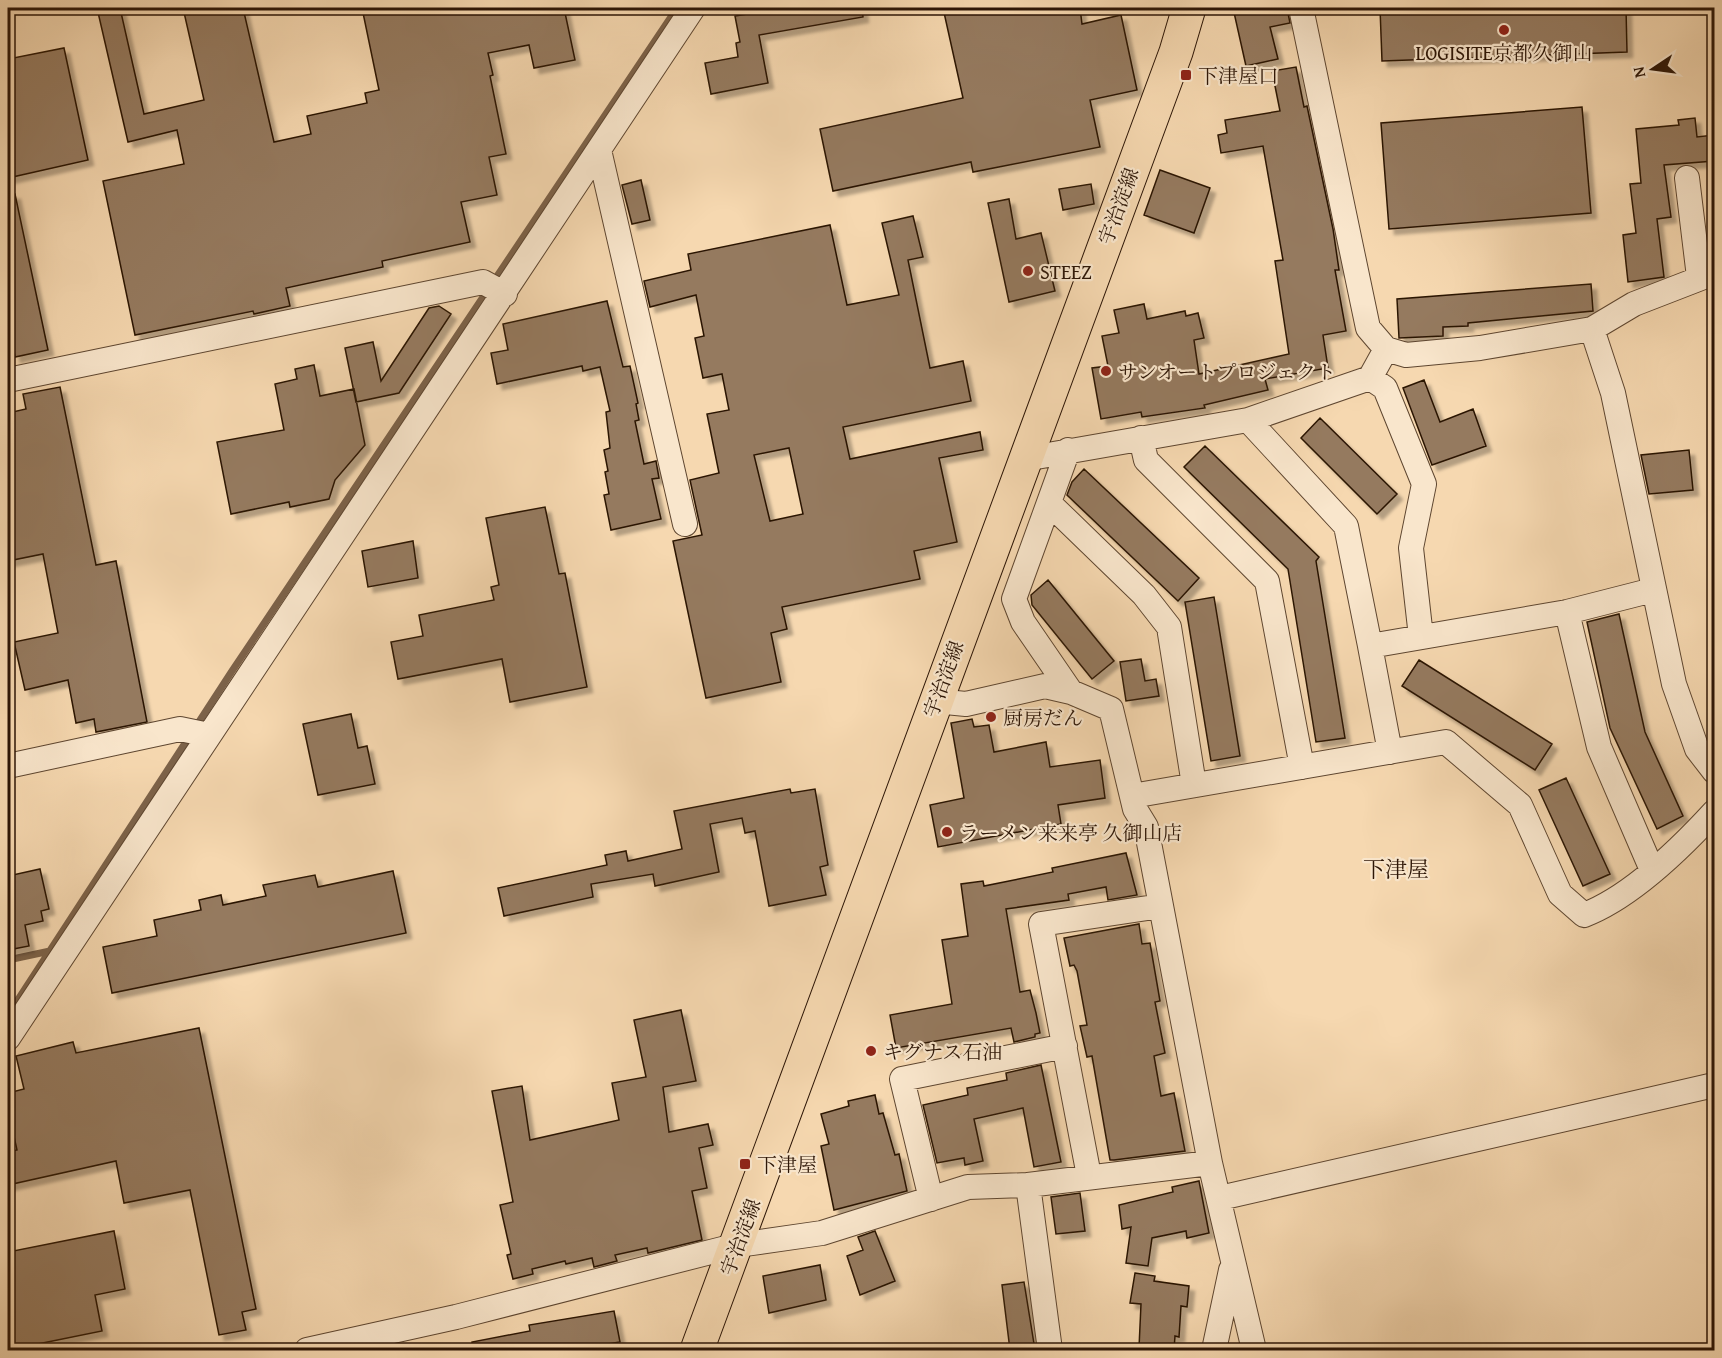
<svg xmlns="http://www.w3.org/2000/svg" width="1722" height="1358" font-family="'Gentium Book Plus','Noto Serif JP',serif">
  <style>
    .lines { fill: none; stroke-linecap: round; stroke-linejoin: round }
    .stream { stroke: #7c6249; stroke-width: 7 }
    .building { fill: #957a5e; stroke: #2c1506; stroke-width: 1.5; fill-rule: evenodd; filter: url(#shadow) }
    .street-casing { stroke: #5e4630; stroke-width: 26 }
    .primary-casing { stroke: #2c1506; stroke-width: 35 }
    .street { stroke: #f9e6cc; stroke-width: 24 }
    .primary { stroke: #f6d8b0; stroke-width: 33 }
    .poi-dot { fill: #8f2418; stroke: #f9e6cc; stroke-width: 2 }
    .labels { text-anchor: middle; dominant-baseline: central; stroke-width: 4.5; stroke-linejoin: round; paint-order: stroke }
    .poi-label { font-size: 20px; fill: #2c1506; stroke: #f9e6cc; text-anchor: start }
    .street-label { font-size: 20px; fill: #2c1506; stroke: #f9e6cc }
    .quarter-label { font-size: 22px; fill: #2c1506; stroke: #f9e6cc }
  </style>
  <defs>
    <filter id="shadow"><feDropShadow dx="5.5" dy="5.5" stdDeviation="1.5" flood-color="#0004"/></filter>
  </defs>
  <rect width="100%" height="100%" fill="#f6d8b0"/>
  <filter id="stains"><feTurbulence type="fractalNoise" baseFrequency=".00333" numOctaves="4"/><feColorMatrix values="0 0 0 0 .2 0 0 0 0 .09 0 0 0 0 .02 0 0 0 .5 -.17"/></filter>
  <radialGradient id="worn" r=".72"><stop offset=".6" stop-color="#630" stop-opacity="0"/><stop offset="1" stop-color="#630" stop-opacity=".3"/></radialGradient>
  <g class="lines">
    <path class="stream" d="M8,960L50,951
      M8,1015L232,671L677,8"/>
  </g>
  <path class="building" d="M97,8H120L144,114L204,100L183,8H243L274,142L311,134L307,116L367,103L365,93L379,90L362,8H564L575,60L534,68L529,45L488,53L493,75L490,76L506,154L489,157L497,195L461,202L470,242L382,261L383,267L286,288L290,306L254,314L253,311L135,335L103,181L184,164L177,130L128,142Z
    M786,8H862L863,17L759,35L768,83L711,94L705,63L738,57L736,43L740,42L735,16Z
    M943,8H1080L1082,24L1121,15L1137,90L1090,100L1100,147L973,172L971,162L833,191L820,129L963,98Z
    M1233,8H1287L1290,23L1270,27L1278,59L1246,66Z
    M1380,8H1626L1627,52L1382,61Z
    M64,48L88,160L8,178V59Z
    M1296,67L1304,107L1307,106L1333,229L1339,270H1335L1346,331L1323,335L1328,368L1265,379L1268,390L1204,405L1205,408L1142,417L1141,412L1101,419L1092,368L1108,366L1102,336L1119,333L1114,310L1144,304L1147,319L1185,311L1186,316L1198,313L1204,338L1194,340L1199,374L1289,354L1275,261L1283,260L1263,146L1221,153L1218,135L1227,133L1225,120L1280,111L1272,71Z
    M1582,107L1591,213L1389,229L1381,123Z
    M1695,118L1697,137L1714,135V161L1664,165L1671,217L1657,219L1664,277L1628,282L1623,235L1636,233L1630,184L1641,183L1636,129L1679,125L1678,120Z
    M1160,170L1210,188L1194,233L1144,215Z
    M641,180L650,220L632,224L622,185Z
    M1091,184L1094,204L1063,210L1059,189Z
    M8,194H15L48,350L15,357L8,320Z
    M1009,199L1016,239L1041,233L1055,291L1009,302L988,203Z
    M913,216L923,257L908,260L930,368L963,361L971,401L843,427L850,459L980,432L983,450L939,458L957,542L914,551L920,579L782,607L787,629L771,633L781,682L706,698L673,541L702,535L690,480L719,473L707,414L729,410L722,374L703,378L695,338L704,336L696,295L650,307L644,281L691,270L688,254L830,225L847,305L899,295L882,223ZM789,448L803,514L770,521L754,455Z
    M1591,284L1593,311L1468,323V326L1443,327V336L1399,338L1397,299Z
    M607,301L623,367L630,366L638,403L636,404L639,420L635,421L644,464L656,461L659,478L652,479L661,519L611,530L604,495L609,494L605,472L608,471L604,450L610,448L606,412L610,411L600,367L583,371L582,366L497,384L491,353L508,350L503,324Z
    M439,306L451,314L399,393L356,402L345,348L373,342L381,381L429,308Z
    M314,365L320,396L354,389L365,445L335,480L329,499L290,507L289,502L231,514L217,442L284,430L275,384L297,379L295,369Z
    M1424,380L1440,422L1473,409L1486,446L1432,465L1403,388Z
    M60,387L96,565L116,561L147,722L96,732L94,719L76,723L68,680L25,690L14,642L58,633L43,554L8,561V413L26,409L23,394Z
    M1320,418L1397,494L1377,514L1301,438Z
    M1205,446L1319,557L1316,561L1345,738L1316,742L1288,569L1184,467Z
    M1689,450L1693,490L1649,494L1641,455Z
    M1084,469L1199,578L1178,601L1067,495L1072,482Z
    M545,507L559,574L565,573L587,687L510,702L502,659L398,679L391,642L423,636L419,615L494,600L491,587L499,585L486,518Z
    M413,541L418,578L368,587L362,551Z
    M1048,580L1114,661L1092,679L1032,605L1031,595Z
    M1214,597L1240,756L1211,761L1185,602Z
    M1619,614L1645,732L1683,816L1657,829L1610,728L1587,622Z
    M1141,659L1145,681L1156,679L1159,696L1126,701L1120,662Z
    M1419,660L1552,744L1535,770L1402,686Z
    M351,714L358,748L367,746L375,784L318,795L303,724Z
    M972,719L974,727L989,725L994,752L1046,742L1050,767L1100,760L1105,798L1058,805L1061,824L938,847L930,805L964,798L951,723Z
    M1566,778L1610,874L1583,886L1539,790Z
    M790,789L791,793L815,789L828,865L820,867L826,895L769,906L755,831L745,833L742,818L710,824L719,872L655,886L653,874L591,884L593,897L504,916L498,888L607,865L605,855L626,851L628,861L682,849L674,811Z
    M1126,853L1137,895L1108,900L1106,887L1068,894L1069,900L1006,909L1020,992L1030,990L1036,1013L1040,1033L1035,1034V1037L1014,1042L1011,1028L896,1048L890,1015L952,1004L942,940L968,936L961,884L983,881L984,886L1053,872L1052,868Z
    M40,869L49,909L41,911L43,921L25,925L29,946L8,950V876Z
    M393,871L406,933L112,993L103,947L157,936L154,920L201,910L199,900L221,895L223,905L266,896L263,885L315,875L318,887Z
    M1139,924L1142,944L1150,943L1160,1001L1155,1002L1165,1053L1154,1056L1161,1096L1174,1093L1185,1151L1114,1160H1110L1092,1056L1087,1057L1080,1026L1087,1025L1077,971L1074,965L1070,966L1064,938Z
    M681,1010L696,1081L663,1087L669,1132L708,1124L713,1145L699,1148L707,1188L692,1191L702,1240L648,1253L647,1248L615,1255L617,1261L594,1267L592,1258L566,1264L565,1261L532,1269L533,1274L513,1279L507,1255L511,1254L500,1205L513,1202L492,1091L522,1086L530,1140L619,1120L612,1083L646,1077L634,1020Z
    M199,1028L256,1309L242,1312L246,1330L219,1335L190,1190L124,1203L116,1161L8,1185V1152L17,1150L8,1110V1093L24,1089L16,1056L73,1042L76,1053Z
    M1041,1065L1061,1162L1034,1167L1023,1108L974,1119L983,1161L965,1165L964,1158L937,1163L923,1105L968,1095L967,1088L1007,1080L1006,1073Z
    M875,1095L879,1114L883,1113L895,1155L899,1154L907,1191L834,1210L821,1146L829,1144L821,1114L849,1106L848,1101Z
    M1199,1181L1209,1233L1187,1238L1186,1231L1152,1238L1148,1266L1126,1263L1131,1227L1122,1229L1119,1205L1173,1192L1172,1187Z
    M1080,1193L1085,1231L1056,1234L1051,1197Z
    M114,1231L125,1289L95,1295L102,1331L8,1350V1252Z
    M875,1231L895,1281L860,1295L847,1256L863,1250L858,1237Z
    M820,1265L826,1300L769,1313L763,1276Z
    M1135,1273L1155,1276L1154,1281L1189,1286L1187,1307L1181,1306L1179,1337L1175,1336L1174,1350L1139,1348L1141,1304L1130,1303Z
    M1024,1282L1035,1350H1010L1002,1285Z
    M614,1311L620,1342L570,1350H473L472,1342L530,1331L529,1325Z"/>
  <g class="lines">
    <defs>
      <path id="street" d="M1301,8L1368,328L1386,349L1406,355L1480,348L1592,329L1634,304L1714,273
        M599,150L685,524
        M1687,178L1699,277
        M1592,329L1613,393L1674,684L1697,749L1714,771
        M1370,378L1385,388L1424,484L1411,548L1421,637
        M8,380L483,282L505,294
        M1248,420L1346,526L1370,646
        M1141,438L1146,460L1267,581L1302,767
        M1068,450L1014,599L1023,622L1071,692
        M1025,459L1248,420L1370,378L1386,349
        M1049,503L1144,595L1169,627L1194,785
        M1567,612L1599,747L1652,870
        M935,701L966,704L1045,686L1071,692L1111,709L1135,809L1146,827L1210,1163L1254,1350
        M1390,752L1370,646L1567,612L1653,590
        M8,766L180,729L209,735
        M1132,796L1446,742L1520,805L1560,894L1584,915C1631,897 1680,849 1714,812
        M8,1038L693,8
        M1089,1176L1041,924L1161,906
        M1028,1185L1050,1350
        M1220,1198L1714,1085
        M931,1199L902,1079L1065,1046
        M307,1350L456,1317L738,1245L822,1233L968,1187L1028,1185L1210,1163
        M1214,1350L1231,1270"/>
      <path id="primary" d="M697,1350L1176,52L1189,8"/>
    </defs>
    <use href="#street" class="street-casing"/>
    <use href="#primary" class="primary-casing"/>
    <use href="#street" class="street"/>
    <use href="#primary" class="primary"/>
  </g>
  <g class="poi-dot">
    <circle cx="1504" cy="30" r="6"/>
    <rect x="1180" y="69" width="12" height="12" rx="3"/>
    <circle cx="1028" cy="271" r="6"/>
    <circle cx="1106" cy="371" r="6"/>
    <circle cx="991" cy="717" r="6"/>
    <circle cx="947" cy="832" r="6"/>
    <circle cx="871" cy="1051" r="6"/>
    <rect x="739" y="1158" width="12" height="12" rx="3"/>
  </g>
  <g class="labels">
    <g class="poi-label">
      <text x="1504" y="52" text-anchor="middle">LOGISITE京都久御山</text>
      <text x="1198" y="75">下津屋口</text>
      <text x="1040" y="271">STEEZ</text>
      <text x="1118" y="371">サンオートプロジェクト</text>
      <text x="1003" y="717">厨房だん</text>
      <text x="959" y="832">ラーメン来来亭 久御山店</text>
      <text x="883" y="1051">キグナス石油</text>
      <text x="757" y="1164">下津屋</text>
    </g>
    <g class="street-label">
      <text transform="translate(1118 206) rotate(-70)">宇治淀線</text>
      <text transform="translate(943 679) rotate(-70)">宇治淀線</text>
      <text transform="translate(740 1237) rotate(-70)">宇治淀線</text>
    </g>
    <g class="quarter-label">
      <text x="1396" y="869">下津屋</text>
    </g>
  </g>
  <rect width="1722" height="1358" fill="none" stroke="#f6d8b0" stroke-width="30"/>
  <rect x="9" y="9" width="1704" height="1340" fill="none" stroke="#2c1506" stroke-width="3"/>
  <rect x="15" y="15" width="1692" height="1328" fill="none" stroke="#2c1506" stroke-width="1.5"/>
  <g transform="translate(1653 69) rotate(257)" stroke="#f9e6cc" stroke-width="4.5" paint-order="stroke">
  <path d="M0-4.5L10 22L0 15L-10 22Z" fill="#2c1506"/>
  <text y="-9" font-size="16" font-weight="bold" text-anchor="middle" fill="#2c1506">N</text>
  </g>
  <rect width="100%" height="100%" filter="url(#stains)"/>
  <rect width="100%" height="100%" fill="url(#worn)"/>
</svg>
